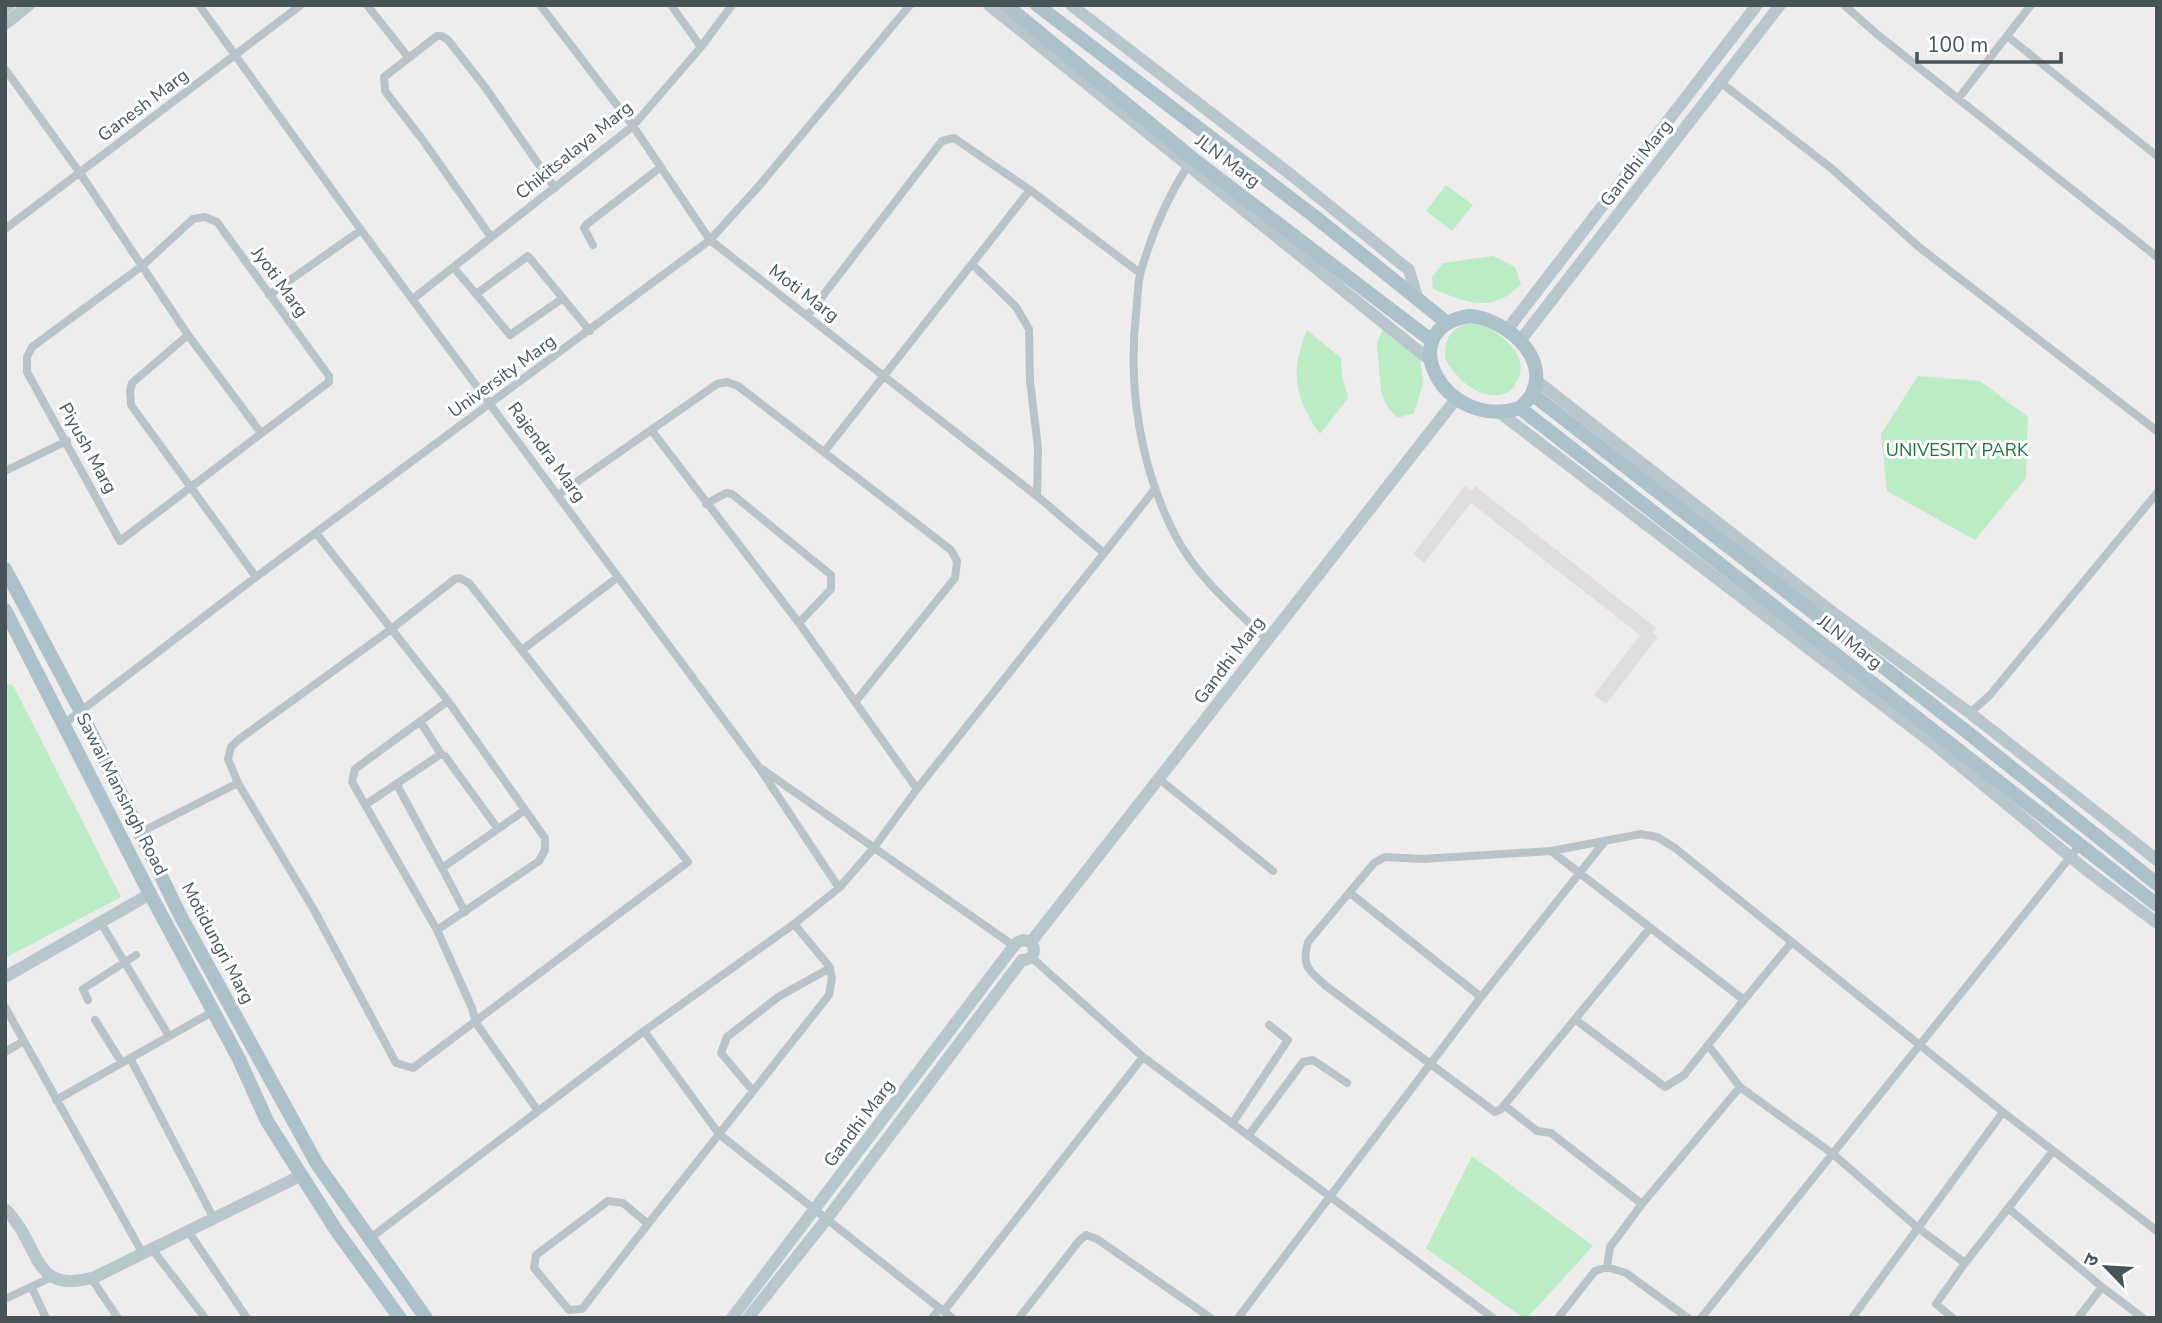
<svg xmlns="http://www.w3.org/2000/svg" width="2162" height="1323" viewBox="0 0 2162 1323" font-family="'Nunito Sans','Noto Sans Devanagari',sans-serif">
<style>
.education{fill:#e0ddde}
.green{fill:#bbecc5}
.lines{fill:none;stroke-linecap:round;stroke-linejoin:round}
.street{stroke:#b8c4c9;stroke-width:8}
.secondary{stroke:#b8c7ce;stroke-width:12}
.primary{stroke:#adc1ca;stroke-width:14}
.labels{text-anchor:middle;dominant-baseline:central;stroke-width:6;stroke-linejoin:round;paint-order:stroke}
.street-label{font-size:18px;fill:#465359;stroke:#fff}
.park-label{font-size:18px;fill:#1a7637;stroke:#fff}
</style>
<rect width="100%" height="100%" fill="#efeced"/>
<path class="education" d="M1465,486L1471,491L1475,486L1656,628L1653,632L1658,637L1606,704L1594,695L1640,635L1471,503L1424,563L1413,554Z"/>
<path class="green" d="M1446,185L1473,205L1452,231L1426,211Z
M1493,256L1515,267L1521,284C1492,314 1468,303 1433,289L1432,277L1443,263Z
M1476,322C1498,331 1532,354 1517,381C1515,386 1511,391 1506,393C1481,403 1454,377 1445,358C1445,334 1453,326 1476,322Z
M1384,327L1420,357L1423,384L1414,413L1397,418L1386,405L1381,392L1377,343Z
M1307,330L1341,358L1342,376L1348,398L1320,434C1294,397 1290,372 1307,330Z
M1918,376L1980,381L2028,417L2026,478L1975,540L1887,491L1881,434Z
M5,684L13,685L121,897L5,958Z
M1472,1156L1593,1246L1527,1318H1523L1426,1248Z"/>
<g class="lines">
<path class="street" d="M199,5L361,230L758,766L839,888
M367,5L408,57
M540,5L633,126L710,240L1037,496L1104,553
M671,5L701,47
M1844,5L1878,35L2157,257
M2007,36L2157,156
M5,69L80,173L188,335L261,433
M1720,82L1831,168L1919,247L2157,431
M1958,99L2031,5
M1189,164C1168,196 1152,233 1141,271C1137,284 1138,299 1136,313C1128,389 1140,467 1175,535C1197,577 1233,607 1266,639
M205,217L217,222L329,376V382L120,541L27,372V357L32,347L142,266L193,219Z
M5,229L301,5
M491,237L422,139L385,91L384,77L437,36H442L448,40L485,87L555,188
M593,245L584,228L587,224L661,167
M972,264L1016,307L1029,329L1030,381L1038,448L1037,496
M454,268L476,294
M269,295L361,230
M414,298L633,126L701,47L732,5
M563,298L510,335L476,294L528,256L590,331
M808,315L942,141L954,138L1030,190L1140,273
M188,335L132,383L130,391L131,405L256,577
M652,431L799,623L917,789
M824,452L1030,190
M5,471L67,441
M558,495L717,384L727,382L738,386L951,550L957,561L955,578L856,701
M706,504L726,493L732,494L831,575V589L799,623
M316,533L448,701L545,838V850L539,861L437,930
M460,578L469,583L688,862L413,1068L396,1063L314,910L238,783L228,759L231,747L238,740L390,630L455,579Z
M522,650L618,577
M448,701L355,769L352,782L437,930L472,1008L476,1023L538,1111
M1970,713L1990,695L2157,493
M420,721L441,754
M65,723L256,577L710,240L758,187L910,5
M762,769L1014,946
M1158,778L1273,871
M397,785L442,868
M365,805L441,754L445,756L498,829L525,810
M141,832L238,783
M1551,851L1744,1000L1684,1075L1665,1087L1576,1020
M1350,893L1481,997
M465,912L442,868L498,829
M101,923L169,1036
M1650,928L1501,1109L1495,1112L1326,986C1309,970 1301,967 1308,942L1374,863L1385,857L1422,859L1551,851L1641,834L1657,837L1675,848L2003,1112L2157,1231
M1031,957L1143,1057L1493,1318
M88,1000L83,989L136,955
M1744,1000L1792,942
M5,1007L143,1254
M95,1020L122,1063
M644,1031L719,1134L952,1318
M1708,1045L1740,1087
M5,1052L24,1041
M130,1058L214,1219
M753,1091L721,1053L727,1037L778,997L830,968
M56,1100L214,1011
M1504,1105L1537,1131L1551,1133L1642,1204
M1232,1124L1288,1040L1269,1025
M1248,1136L1303,1062L1313,1060L1347,1083
M2008,1208L2102,1287L2143,1318
M648,1224L582,1309L569,1310L534,1268L536,1255L608,1201L623,1203L648,1224L829,995L832,978L829,966L794,924
M188,1231L247,1318
M369,1239L644,1031L794,924L839,888L873,849L917,789L1155,489
M152,1249L205,1318
M1607,1267L1610,1247L1642,1204L1740,1087L1833,1154L1918,1228L1965,1263
M91,1278L118,1318
M32,1288L46,1318
M5,1299L52,1277
M944,1311L1143,1057
M932,1318L940,1308
M1019,1318L1079,1241L1086,1235L1097,1239L1211,1318
M1238,1318L1481,997L1605,841
M1558,1318L1595,1271L1607,1267L1626,1273L1688,1318
M1701,1318L2079,846
M1852,1318L2003,1112
M1953,1318L1936,1304L1965,1263L2053,1151
M2078,1318L2102,1287"/>
<path class="secondary" d="M989,5L1431,361
M1071,5L1290,174L1409,270L1418,300
M5,8L9,5
M5,24L29,5
M1507,330L1757,5
M1520,341L1780,5
M1537,381L1831,611L1970,713L2157,860
M1499,412L1935,745L2085,869L2157,923
M1031,942L1456,399
M1022,960C1033,960 1037,951 1031,942
M5,977L150,894
M5,1209C42,1245 30,1296 95,1277L300,1176
M732,1318L1016,943L1023,940L1031,942
M748,1318L826,1220L1022,960"/>
<path class="primary" d="M1006,5L1192,158L1432,341
M1037,5L1314,216L1446,322
M1469,316C1499,317 1544,350 1535,385C1533,395 1527,401 1520,408C1444,432 1390,329 1469,316Z
M1532,394L1967,732L2157,884
M1520,408L2157,905
M5,569L81,712L180,915L317,1164L426,1318
M5,610L150,894L239,1059L267,1121L336,1230L400,1318"/>
</g>
<g class="labels">
<g class="street-label">
<text transform="translate(143 105) rotate(-37)">Ganesh Marg</text>
<text transform="translate(574 150) rotate(-39)">Chikitsalaya Marg</text>
<text transform="translate(1228 161) rotate(37)">JLN Marg</text>
<text transform="translate(1636 163) rotate(-52)">Gandhi Marg</text>
<text transform="translate(280 282) rotate(54)">Jyoti Marg</text>
<text transform="translate(804 293) rotate(37)">Moti Marg</text>
<text transform="translate(502 376) rotate(-36)">University Marg</text>
<text transform="translate(88 448) rotate(61)">Piyush Marg</text>
<text transform="translate(547 452) rotate(54)">Rajendra Marg</text>
<text transform="translate(1850 642) rotate(38)">JLN Marg</text>
<text transform="translate(1229 660) rotate(-53)">Gandhi Marg</text>
<text transform="translate(122 794) rotate(63)">Sawai Mansingh Road</text>
<text transform="translate(218 943) rotate(62)">Motidungri Marg</text>
<text transform="translate(859 1123) rotate(-53)">Gandhi Marg</text>
</g>
<g class="park-label">
<text x="1957" y="450">UNIVESITY PARK</text>
</g>
</g>
<rect width="2162" height="1323" fill="none" stroke="#465359" stroke-width="14"/>
<g transform="translate(2106 1267) rotate(295)" stroke="#ffffff" stroke-width="5" paint-order="stroke">
<path d="M0-5L12 26L0 18L-12 26Z" fill="#465359"/>
<text y="-10" font-size="19" font-weight="bold" text-anchor="middle" fill="#465359">उ</text>
</g>
<path d="M1917 52v10h144v-10" fill="none" stroke="#465359" stroke-width="3.5"/>
<text x="1927" y="52" font-size="21" fill="#465359" stroke="#ffffff" stroke-width="5" paint-order="stroke">100 m</text>
</svg>
